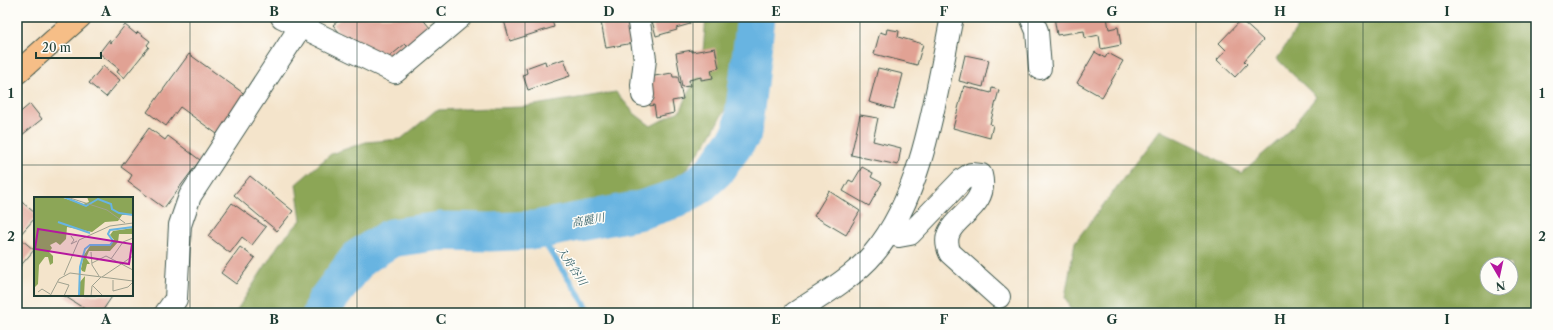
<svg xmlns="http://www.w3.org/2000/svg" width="1553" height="330" viewBox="0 0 1553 330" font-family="'Libre Caslon Text','Noto Serif JP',serif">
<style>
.forest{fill:#8ca657;stroke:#567246;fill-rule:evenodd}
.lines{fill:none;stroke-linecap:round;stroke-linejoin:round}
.stream{stroke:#68b4e1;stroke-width:6}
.river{stroke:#68b4e1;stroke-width:39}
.building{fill:#e1a294}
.minor-casing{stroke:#3f564b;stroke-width:24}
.major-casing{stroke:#3f564b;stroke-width:24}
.minor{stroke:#fff;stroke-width:22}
.major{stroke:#f6be87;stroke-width:22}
.grid{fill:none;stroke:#1f3d34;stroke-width:1;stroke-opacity:0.55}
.labels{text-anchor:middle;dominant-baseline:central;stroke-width:3;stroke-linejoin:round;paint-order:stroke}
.water-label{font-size:11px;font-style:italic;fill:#356168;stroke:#fdfcf7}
.inset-river{fill:none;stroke:#68b4e1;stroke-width:2}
.inset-road{fill:none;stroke:#9fa18f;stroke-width:1}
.view{fill:#b5179e;fill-opacity:0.15;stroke:#b5179e;stroke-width:2}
.inset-edge{fill:none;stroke:#1f3d34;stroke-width:2}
.neatline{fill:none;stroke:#1f3d34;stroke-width:1.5}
.grid-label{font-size:13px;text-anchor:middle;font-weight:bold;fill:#1f3d34}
</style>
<rect width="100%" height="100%" fill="#fdfcf7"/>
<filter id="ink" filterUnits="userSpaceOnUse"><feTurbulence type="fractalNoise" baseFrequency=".025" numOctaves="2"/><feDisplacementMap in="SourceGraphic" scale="8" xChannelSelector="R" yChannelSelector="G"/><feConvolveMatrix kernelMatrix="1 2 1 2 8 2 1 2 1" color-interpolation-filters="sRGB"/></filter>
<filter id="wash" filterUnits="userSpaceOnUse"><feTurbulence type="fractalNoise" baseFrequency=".012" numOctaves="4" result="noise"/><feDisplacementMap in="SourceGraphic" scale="16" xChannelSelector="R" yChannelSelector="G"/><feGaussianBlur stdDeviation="0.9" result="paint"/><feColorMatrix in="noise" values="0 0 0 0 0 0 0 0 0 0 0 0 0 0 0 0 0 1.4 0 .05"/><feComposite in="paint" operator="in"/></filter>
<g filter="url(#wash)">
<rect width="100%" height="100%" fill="#f4e4cb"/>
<path class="forest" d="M706,17H748V31L727,106L706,143L677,181L638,198L488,221L438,219L386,227L356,253L308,305L307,313H235L279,244L301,220L296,184L331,154L366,142L401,139L436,110L522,107L616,92L635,114L651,126L681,110L702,63Z
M1304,17H1536V313H1072L1065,297L1075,242L1160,130L1196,147L1241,173L1287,133L1316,97L1277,59ZM1487,264H1511V288H1487Z"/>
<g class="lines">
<path class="stream" d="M536,230L591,313"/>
<path class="river" d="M322,313L326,302L359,258L391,238L440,231L490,232L536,230L641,210L675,199L698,186L716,169L742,133L756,17"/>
</g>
<g id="blocks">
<path class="building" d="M343,17H421L430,28L408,47L405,44L383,62L359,46L351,36L346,40L333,25Z
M503,17H551L554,27L510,41Z
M600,17H628L633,43L606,48Z
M651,17H699L689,20L690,24L676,28L677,30L656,36Z
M1054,17H1107L1109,29L1118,27L1121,45L1101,49L1099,35L1085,38L1084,31L1057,35Z
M1241,20L1263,40L1244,61L1247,64L1235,77L1217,60L1226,50L1219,43Z
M125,25L136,34L138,32L150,41L147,45L149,47L124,78L117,72L119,69L99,53L109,40L111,43Z
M887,29L899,31L898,37L923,44L917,65L874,54L880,32L886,34Z
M715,48L719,68L711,70L713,78L701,80V77L689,80L690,86L682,87L676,53L692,50V52Z
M1095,52L1105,58L1108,53L1123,61L1102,97L1077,83Z
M189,54L246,95L217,134L180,107L166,126L147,112Z
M965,55L989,60L983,87L959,81Z
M564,59L570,76L528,90L523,75L527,73L526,68L545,61L546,65Z
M103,66L120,80L106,97L89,83Z
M878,68L903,74L894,109L869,102Z
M672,73L673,77H678L683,99L672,101L674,113L656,117L654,105L650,106L645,83L649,77Z
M964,86L991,93L992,88L999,90L990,124L993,125L990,138L953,128Z
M30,104L42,119L17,139V115Z
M860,115L878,118L873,141L901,148L898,165L851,155Z
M149,128L165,140L168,136L200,160L164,208L128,182L132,175L121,167Z
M862,167L873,173L871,177L882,183L869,206L843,191L849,180L853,182Z
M250,176L293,211L277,231L234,195Z
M829,191L860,211L846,235L814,216Z
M17,198L35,213V218L19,236L17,234Z
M232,203L266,227L252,245L242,237L230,253L208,236Z
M21,239L34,250L17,270V244Z
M240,247L255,258L236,284L221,273Z
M63,295H113L101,313H91Z"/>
</g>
</g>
<g filter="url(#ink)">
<use href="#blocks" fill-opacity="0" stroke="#3f564b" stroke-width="1"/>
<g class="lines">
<defs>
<path id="minor" d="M282,17L395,72L460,17
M638,17L645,59L642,85L643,95
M1031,17L1037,31L1040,68
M889,234L899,236L910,234L962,180L971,174L981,175C991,214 934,218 950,253L999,297
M166,313L176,299L180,225L190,196L301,26
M795,313C821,296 854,277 874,253C924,194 936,92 952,17"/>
<path id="major" d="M17,73L80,17"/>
</defs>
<use href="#minor" class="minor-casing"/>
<use href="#major" class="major-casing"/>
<use href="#minor" class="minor"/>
<use href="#major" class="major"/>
</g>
</g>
<path class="grid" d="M190,17V313M357,17V313M525,17V313M693,17V313M860,17V313M1028,17V313M1196,17V313M1363,17V313M17,165H1536"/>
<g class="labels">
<g class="water-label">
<text transform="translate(588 220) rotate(-11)">高麗川</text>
<text transform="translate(572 266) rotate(56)">入舟谷川</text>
</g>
</g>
<g transform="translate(34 197)">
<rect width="99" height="99" fill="#f4e4cb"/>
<path d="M0,0H26L49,7L55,5L53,0H99V18H88L84,24L71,25L58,35L33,30L32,42L26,48L22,45L16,48L18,51L15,55L19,59V66L16,68L14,60H11L5,68L4,87L0,91ZM99,31V37H85L84,45L76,54H55L52,61L56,67H53L51,75L48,74L47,72L50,58L56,49H74L80,43L76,38L79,34ZM51,79L50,99H46V85Z" fill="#8ca657"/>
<path class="inset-river" d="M30,0L52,9L64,2L77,7L78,12L85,16L99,18M24,25L56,36M45,99L46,70L51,52L56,48H76L79,44L74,37L76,33L99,30"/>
<path class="inset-road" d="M33,0L73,13L91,26M37,39L40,43L37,47L43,44M57,55L58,68L65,79M77,62L89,45L99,41M58,66L72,59L99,73M30,78L45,43L76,29L99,26M68,80L99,59M79,83V94L94,90L99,85M24,85L35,88L30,99M59,89L69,99M4,95L8,92L16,97M16,99L25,82L36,76L99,84M57,99L58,89L67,80"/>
<path class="view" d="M4,32L98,47L95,67L1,52Z"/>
<rect width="99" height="99" class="inset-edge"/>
</g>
<rect width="1553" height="330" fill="none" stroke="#fdfcf7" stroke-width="44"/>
<g transform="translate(1499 276) rotate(171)"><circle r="19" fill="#fdfcf7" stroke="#a4b0a9"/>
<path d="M0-3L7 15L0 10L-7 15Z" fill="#b5179e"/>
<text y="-6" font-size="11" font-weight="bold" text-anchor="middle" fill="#1f3d34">N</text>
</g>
<path d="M36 52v6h65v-6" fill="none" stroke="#1f3d34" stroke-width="2"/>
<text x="42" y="52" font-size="12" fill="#1f3d34" stroke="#fdfcf7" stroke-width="3" paint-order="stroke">20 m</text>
<rect x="22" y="22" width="1509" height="286" class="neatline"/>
<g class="grid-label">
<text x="106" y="16">A</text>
<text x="274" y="16">B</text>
<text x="441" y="16">C</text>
<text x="609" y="16">D</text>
<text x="776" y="16">E</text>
<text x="944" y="16">F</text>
<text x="1112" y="16">G</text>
<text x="1280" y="16">H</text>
<text x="1447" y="16">I</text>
<text x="11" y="98">1</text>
<text x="1542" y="98">1</text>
<text x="11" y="241">2</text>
<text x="1542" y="241">2</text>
<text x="106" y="324">A</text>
<text x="274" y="324">B</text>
<text x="441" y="324">C</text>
<text x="609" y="324">D</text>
<text x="776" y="324">E</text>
<text x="944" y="324">F</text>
<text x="1112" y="324">G</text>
<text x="1280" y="324">H</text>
<text x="1447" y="324">I</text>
</g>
</svg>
